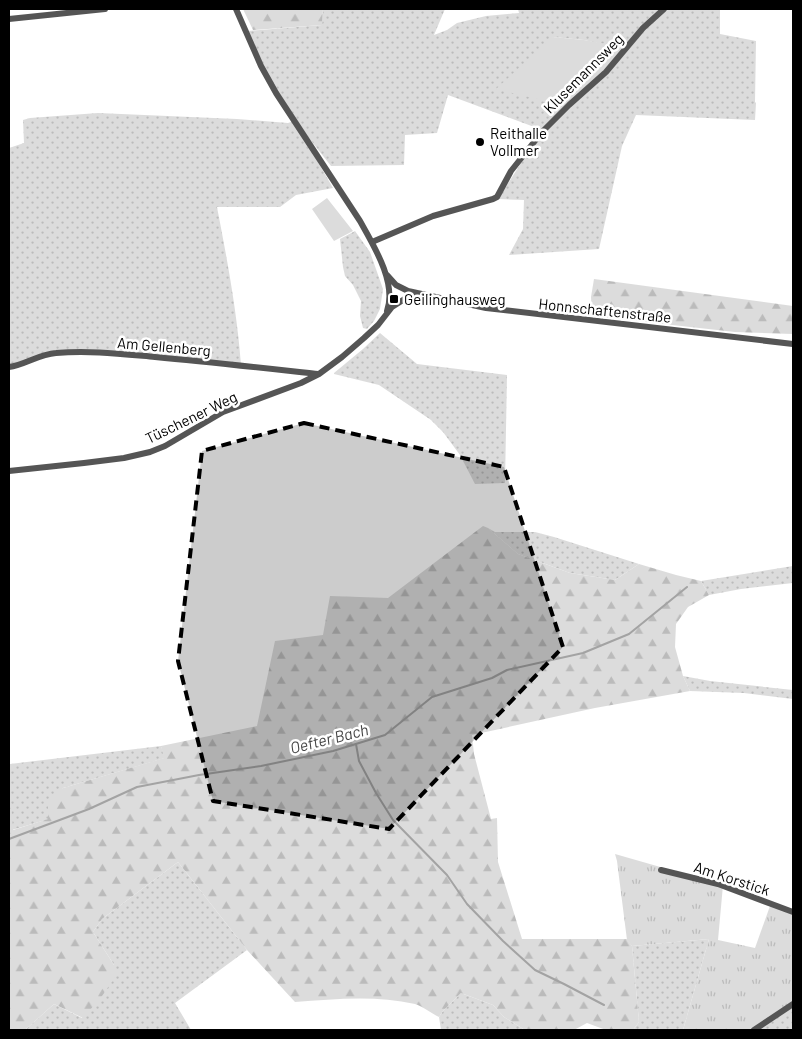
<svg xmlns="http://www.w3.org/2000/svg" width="802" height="1039" viewBox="0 0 802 1039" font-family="Barlow,sans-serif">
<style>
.grass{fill:url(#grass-dots);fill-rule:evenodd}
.forest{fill:url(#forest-firs)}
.park{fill:url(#park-tufts)}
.pitch{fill:#dcdcdc}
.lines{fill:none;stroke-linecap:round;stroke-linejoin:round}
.stream{stroke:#a3a3a3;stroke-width:2}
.minor{stroke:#555;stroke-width:6}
.marked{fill:#000;fill-opacity:0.2;stroke:#000;stroke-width:4;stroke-dasharray:10 6;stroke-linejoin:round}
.poi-dot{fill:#000;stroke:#fff;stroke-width:2}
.labels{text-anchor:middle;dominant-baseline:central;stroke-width:5;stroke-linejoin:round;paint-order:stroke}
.street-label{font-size:15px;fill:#000;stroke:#fff}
.poi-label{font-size:15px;fill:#000;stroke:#fff;text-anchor:start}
.water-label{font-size:16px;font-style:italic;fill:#444;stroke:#fff}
</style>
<defs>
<pattern id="grass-dots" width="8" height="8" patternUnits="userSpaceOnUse" patternTransform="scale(1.25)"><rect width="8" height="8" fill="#dcdcdc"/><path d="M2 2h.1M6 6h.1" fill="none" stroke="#bbb" stroke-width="1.8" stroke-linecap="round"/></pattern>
<pattern id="forest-firs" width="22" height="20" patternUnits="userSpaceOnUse" patternTransform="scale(1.25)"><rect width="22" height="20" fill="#dcdcdc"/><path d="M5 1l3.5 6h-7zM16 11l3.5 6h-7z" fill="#bbb"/></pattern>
<pattern id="park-tufts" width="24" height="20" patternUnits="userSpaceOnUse" patternTransform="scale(1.25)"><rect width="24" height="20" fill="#dcdcdc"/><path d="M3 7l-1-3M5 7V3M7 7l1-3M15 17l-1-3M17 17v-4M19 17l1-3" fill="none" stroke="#bbb"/></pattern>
</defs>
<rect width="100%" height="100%" fill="#fff"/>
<path class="grass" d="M323,9H445L434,35L447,30L457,23L486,16L519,13L518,9H549L551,10L555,9H720V34L756,41L755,102L756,103L755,120L636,115L622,146L599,249L509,255L523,229L524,200L498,199L523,160L545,131L448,95L437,133L405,135L404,165L331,166L294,119L276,93L247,31L322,25ZM553,37L584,40L611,46L552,98L547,101Z
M98,113L237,119L288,123L294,121L333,188L296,195L280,207H217C227,259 237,311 241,365L71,351L17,365L9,364V148L24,143L23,120L30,118Z
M355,231L370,252L383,289L380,309L374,321L367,329L363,328L360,316L361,301L353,285L345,276L343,267L340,239Z
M380,333L417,364L507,375L505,483L475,484L460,455L443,432L431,420L379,385L334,374V373L363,349Z
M488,528L495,532H535L554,537L639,564L615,580L570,573L518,554Z
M793,566V583L741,589L709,595L701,581Z
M683,676L710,681L793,690V699L744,693L690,691Z
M161,746L165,758L63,788L49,819L12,830L9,804V765L10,764Z
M178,862L247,950L175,1003L191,1030H25L54,1004L82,1018L114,965L93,932L102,919Z
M709,939L683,1030H633L639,1022L632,946Z
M461,993L493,1005L504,1017L525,1030H441L439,1017L443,1011Z
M793,1005V1030H755Z"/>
<path class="forest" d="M243,9H323L322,25L253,30Z
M594,279L793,306V334L735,332L592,316L591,297Z
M483,526L488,528L518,554L570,573L615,580L639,564L676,575L701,581L709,595L688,607L676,624L675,647L683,676L690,691L595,708L472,735L474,754L491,819L497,818L498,862L522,939H627L632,946L639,1022L633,1030H606L587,1023L574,1030H525L504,1017L493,1005L461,993L443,1011L439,1017C431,1013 424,1007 415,1004C376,995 335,999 295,1002L247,950L178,862L102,919L93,932L114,965L115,977L102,996L83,1018L54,1004L25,1030H9V804L11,802L13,830L48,819V803L63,788L164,758L161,746L257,726L275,641L323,635L330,596L388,598Z"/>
<path class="park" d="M615,854L723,885L718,940L755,948L770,906L793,913V1003L754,1030H683L709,939L632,946L627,940L619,877L617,861Z"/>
<path class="pitch" d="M553,37L584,40L612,45L552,98L546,101L496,89Z
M327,198L353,231L334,241L312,209Z"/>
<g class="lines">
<path class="stream" d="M356,744L359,761L376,793L393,820L447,875L467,904L503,941L535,970L564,984L604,1005
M9,839L89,809L137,787L199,775L261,766L333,751L385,735L432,697L492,678L507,670L583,653L629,634L687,587"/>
<path class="minor" d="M236,9L261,66L276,93L360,221C374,246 397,283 387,311
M9,19L105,9
M372,242L433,216L493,199L497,197L511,171L542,132L569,105L606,72L643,28L664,9
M387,275L396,285L408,291L486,308L793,344
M9,367C25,365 39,354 56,353C89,350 122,354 155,357C209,362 263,368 318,374
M9,471L84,463L124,458L150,452L165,446L223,412L301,383L319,374L342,357L364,338L378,325L392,307L414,293
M661,870L718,884L793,912
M754,1030L793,1004"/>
</g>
<path class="marked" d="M304,423L504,467L563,647L389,829L213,801L178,661L202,451Z"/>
<g class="poi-dot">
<circle cx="480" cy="142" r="5"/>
<rect x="389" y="294" width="10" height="10" rx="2.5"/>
</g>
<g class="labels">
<g class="street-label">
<text transform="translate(583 73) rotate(-45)">Klusemannsweg</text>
<text transform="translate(605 310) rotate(6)">Honnschaftenstraße</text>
<text transform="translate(164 346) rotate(5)">Am Gellenberg</text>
<text transform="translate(191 417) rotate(-26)">Tüschener Weg</text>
<text transform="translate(732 878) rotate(18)">Am Korstick</text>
</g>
<g class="poi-label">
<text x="490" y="133">Reithalle<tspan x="490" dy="17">Vollmer</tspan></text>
<text x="404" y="299">Geilinghausweg</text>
</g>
<g class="water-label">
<text transform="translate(329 738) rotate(-14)">Oefter Bach</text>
</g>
</g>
<rect width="802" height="1039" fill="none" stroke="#000000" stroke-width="20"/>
</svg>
